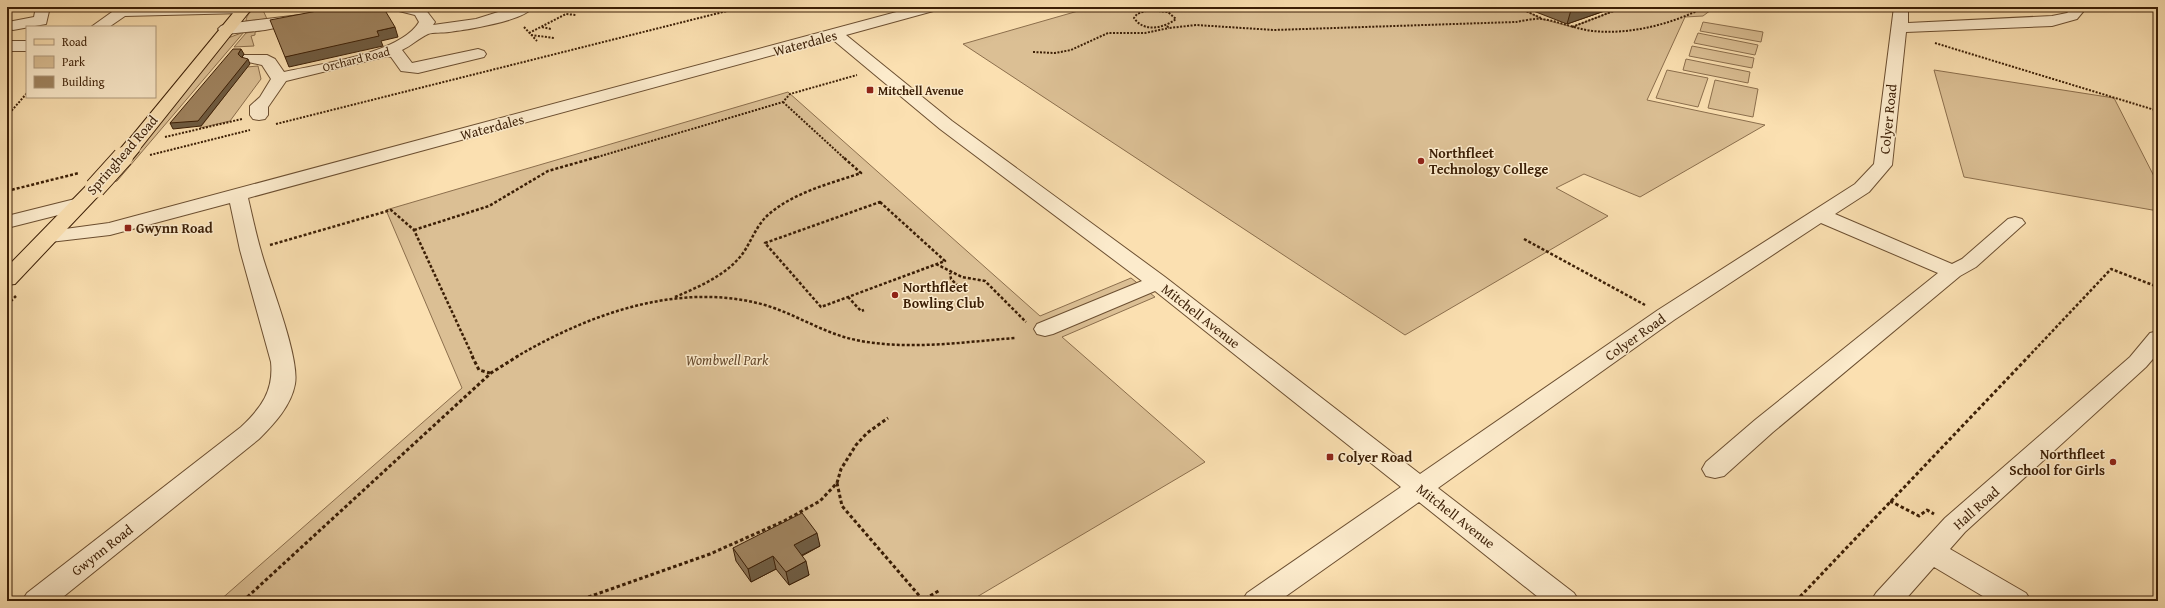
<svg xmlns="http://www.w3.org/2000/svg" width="2165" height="608" viewBox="0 0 2165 608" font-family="'Gentium Book Plus',serif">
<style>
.green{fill:#dbbf94;stroke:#8c6f4d}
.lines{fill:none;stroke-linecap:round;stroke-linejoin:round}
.minor-casing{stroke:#6c4f31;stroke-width:2}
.major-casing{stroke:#3c1f06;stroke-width:2}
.path-far2{stroke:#3c1f06;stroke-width:2;stroke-dasharray:2 1.5;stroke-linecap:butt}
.path-far1{stroke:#3c1f06;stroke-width:2.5;stroke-dasharray:3 2;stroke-linecap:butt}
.path{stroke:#3c1f06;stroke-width:3;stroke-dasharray:3.5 2.5;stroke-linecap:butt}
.minor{fill:#fcebcc;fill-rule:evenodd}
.major{fill:#fbe0b1;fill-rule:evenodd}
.major-bridge-far1-casing{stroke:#3c1f06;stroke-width:18;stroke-linecap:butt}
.major-bridge-casing{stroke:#3c1f06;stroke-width:22;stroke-linecap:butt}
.major-bridge-far1{stroke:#fbe0b1;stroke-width:16}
.major-bridge{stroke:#fbe0b1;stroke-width:20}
.wall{fill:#897152;stroke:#3c1f06}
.shaded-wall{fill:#6f5c42;stroke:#3c1f06}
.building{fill:#9f835f;stroke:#3c1f06}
.poi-dot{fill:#8f2418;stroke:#fcebcc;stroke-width:1.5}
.labels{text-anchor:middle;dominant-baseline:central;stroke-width:3;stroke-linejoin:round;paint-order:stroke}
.far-street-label{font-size:12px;fill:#3c1f06;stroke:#fcebcc}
.far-poi-label{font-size:12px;font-weight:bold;fill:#3c1f06;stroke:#fcebcc;text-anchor:start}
.street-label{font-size:14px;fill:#3c1f06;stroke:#fcebcc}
.poi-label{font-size:14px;font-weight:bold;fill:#3c1f06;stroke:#fcebcc;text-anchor:start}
.park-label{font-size:14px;font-style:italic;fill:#64472a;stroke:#fcebcc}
</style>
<rect width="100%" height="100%" fill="#fbe0b1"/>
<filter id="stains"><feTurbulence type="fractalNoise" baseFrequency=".005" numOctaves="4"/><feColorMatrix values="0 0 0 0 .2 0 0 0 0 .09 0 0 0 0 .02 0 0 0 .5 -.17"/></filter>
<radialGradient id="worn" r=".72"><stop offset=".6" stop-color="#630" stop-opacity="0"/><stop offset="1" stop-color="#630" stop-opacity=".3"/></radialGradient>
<path class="green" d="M259,7L262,8L267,19L246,21C246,15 253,8 259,7Z
M1092,7H1518L1542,19L1572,27L1624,7H1715L1703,16L1685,17L1647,100L1765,125L1640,197L1584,174L1556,188L1608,216L1405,335L963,44Z
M1703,22L1763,32L1761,42L1700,31Z
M269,29L255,32V35L251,36L254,46L234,47L246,33Z
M244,32L117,181L112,182L228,38Z
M1698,33L1758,45L1755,55L1694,43Z
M1692,46L1754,58L1752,68L1689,56Z
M1686,59L1750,72L1748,83L1683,70Z
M258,66L261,79L230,121L200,128L247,67Z
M1667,70L1708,78L1698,107L1656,98Z
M1934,70L2114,98L2158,184V211L1964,177Z
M1715,80L1758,89L1753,117L1708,108Z
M788,92L1040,316L1131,278L1155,297L1062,337L1205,462L970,601H219L462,388L386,210Z"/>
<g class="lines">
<defs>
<path id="minor" d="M36,7H50L46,24L13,30L8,28V22L34,17Z
M119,7H250L251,9L249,12L244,13L125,16L109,27H91Z
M314,7H328L331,14L329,17H319Z
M393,7L425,9L435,22L433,25L476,19L514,7H533C524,21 466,30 449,32C443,33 433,32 428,34C419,38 411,46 402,50L412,63L478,49L484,51L486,54L484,57L418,73L401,71L391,57L388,56L286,81L268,107V115L265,119L259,120L253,119L250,115V106L260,97L271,79L262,65L244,61L242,58L244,55H267L275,59L284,72C319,64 400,54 419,22L415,15L395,10Z
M915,7H939L937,10L846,35L952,121L1165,277L1420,474L1658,310L1855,184L1874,164L1894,7H1908V23L2052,16L2067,13L2073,7H2087L2077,19L2052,26L1906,32L1892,165L1869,192L1835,214L1952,264L1962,259L2008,219L2015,217L2022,219L2025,223L1976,267L1960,276L1773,432L1724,476L1715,478L1706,476L1702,469L1706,462L1755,420L1938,273L1821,223L1674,320L1438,488L1574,593L1579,601H1543L1419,502L1279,601H1242L1247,593L1401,487L1155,291L1053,334L1045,336L1037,334L1034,329L1037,324L1142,281L940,129L832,39L248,198C252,215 256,234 261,251C269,281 300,357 295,384C291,406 274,424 259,439L58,601H22L27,593L241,427C261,408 274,391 271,362L240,250L230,203L110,235L50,242L43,240L40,236L43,232L109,223Z
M300,15L305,16L307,19L305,22L265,30L226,34L221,32L218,29L221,26L226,24Z
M7,41H27V51H7Z
M79,198L86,200L89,204L86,208L7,228V216Z
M2158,331V353L2146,367L1965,532L1950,549L2026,593L2031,601H1991L1934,567L1904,601H1871L1876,593L1945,518L2130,357L2150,333Z"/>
<path id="major" d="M238,7H253L139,150L133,151L127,150L124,146L127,142Z
M95,182L102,184L105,188L102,192L15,284L7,285V267L88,184Z"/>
</defs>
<use href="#minor" class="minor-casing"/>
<use href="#major" class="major-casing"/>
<path class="path-far2" d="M1517,7L1541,18
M1148,10L1168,12L1176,19C1164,28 1144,33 1134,18L1137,14Z
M1167,26L1169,28L1196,25L1274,30L1515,22C1523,21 1534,18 1542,19C1559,21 1575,29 1593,31C1630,35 1672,24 1705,7
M524,27L537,41
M542,27L551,29
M1572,27L1624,7
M529,33L566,14L576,15
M531,35L554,38
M1935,43L2158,111
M1033,52L1055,53L1071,50L1108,33H1145L1169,28
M783,102L844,158
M7,116L27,93
M276,124L743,7
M165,137L242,119
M150,155L250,130
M594,158L783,102L790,94L857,75"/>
<path class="path-far1" d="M7,191L79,173
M880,202L945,261L821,307L765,243Z
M414,230L489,206L548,171L597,157
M1524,239L1645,305
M270,245L391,210L414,230L473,357
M936,264L962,277L985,281L1026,322
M936,291L957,285L951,279L950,273
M675,297C698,287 723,277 740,257C751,244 755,226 769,214C795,192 829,184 861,173L843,157
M848,297L861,311L864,310
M7,305L16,296
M516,357C589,314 679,281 765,305C798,315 826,335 861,341C913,350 963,342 1015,338
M2028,357L2111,269L2158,287"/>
<path class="path" d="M472,356L479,370L490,373
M837,483L842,506L923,600L940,590
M1890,501L1919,516L1927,510L1934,514
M243,601L491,373L518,356
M577,601L710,554L784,521L820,501L837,483L841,469L856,445L867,433L888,418
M1796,601L2029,356"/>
<use href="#minor" class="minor"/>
<use href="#major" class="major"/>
<defs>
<path id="major-bridge-far1" d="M123,158L133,146"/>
<path id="major-bridge" d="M95,188L123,157"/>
</defs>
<use href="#major-bridge-far1" class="major-bridge-far1-casing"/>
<use href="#major-bridge" class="major-bridge-casing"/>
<use href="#major-bridge-far1" class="major-bridge-far1"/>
<use href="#major-bridge" class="major-bridge"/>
</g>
<path class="wall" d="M1523,7H1616L1567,24Z
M820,546L802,556L809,575L789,585L776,569L751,582L736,561L733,548Z"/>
<path class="shaded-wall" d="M1580,7H1616L1567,24L1571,10Z
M395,27L398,37L381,41L383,46L289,67L285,57L377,31Z
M241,49L244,54L241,59L238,54Z
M248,59L250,64L201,126L173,129L170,123Z
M817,533L820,546L796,558L794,545Z
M773,556L776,569L751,582L748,569Z
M806,561L809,575L789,585L786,572Z"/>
<path class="building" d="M338,7H383L395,27L377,31L379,36L285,57L270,20Z
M1563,7H1580L1571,10Z
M233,49H241L238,54L241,57L248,59L198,121L170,123Z
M802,513L817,533L794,545L806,561L786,572L773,556L748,569L733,548Z"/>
<g class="poi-dot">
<rect x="866" y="86" width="8" height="8" rx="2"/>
<circle cx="1421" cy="161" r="4"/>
<rect x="124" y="224" width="8" height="8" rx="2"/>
<circle cx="895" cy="295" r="4"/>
<rect x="1326" y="453" width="8" height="8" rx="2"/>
<circle cx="2113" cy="462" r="4"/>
</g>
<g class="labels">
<g class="far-street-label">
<text transform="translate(356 59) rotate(-14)">Orchard Road</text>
</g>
<g class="far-poi-label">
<text x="878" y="90">Mitchell Avenue</text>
</g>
<g class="street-label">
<text transform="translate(805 43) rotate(-15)">Waterdales</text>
<text transform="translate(1888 119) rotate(-84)">Colyer Road</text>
<text transform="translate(492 127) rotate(-15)">Waterdales</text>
<text transform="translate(122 155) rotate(-49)">Springhead Road</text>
<text transform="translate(1201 316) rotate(38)">Mitchell Avenue</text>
<text transform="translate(1635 337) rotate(-35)">Colyer Road</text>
<text transform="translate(1976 508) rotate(-42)">Hall Road</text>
<text transform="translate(1456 516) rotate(38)">Mitchell Avenue</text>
<text transform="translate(102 550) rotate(-38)">Gwynn Road</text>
</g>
<g class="poi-label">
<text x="1429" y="153">Northfleet<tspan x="1429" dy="16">Technology College</tspan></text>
<text x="136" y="228">Gwynn Road</text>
<text x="903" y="287">Northfleet<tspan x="903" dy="16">Bowling Club</tspan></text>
<text x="2105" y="454" text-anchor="end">Northfleet<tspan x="2105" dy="16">School for Girls</tspan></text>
<text x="1338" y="457">Colyer Road</text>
</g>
<g class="park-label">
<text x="727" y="360">Wombwell Park</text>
</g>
</g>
<rect width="2165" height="608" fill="none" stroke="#fbe0b1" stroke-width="24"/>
<rect x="8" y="8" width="2149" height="592" fill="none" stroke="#3c1f06" stroke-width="2"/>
<rect x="12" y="12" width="2141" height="584" fill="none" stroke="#3c1f06"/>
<rect x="26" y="26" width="130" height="72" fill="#fcebcc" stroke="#af997d"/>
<rect x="34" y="39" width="20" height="6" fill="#fbe0b1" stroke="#af997d"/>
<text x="62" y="46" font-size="12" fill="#3c1f06">Road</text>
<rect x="34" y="56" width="20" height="12" fill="#dbbf94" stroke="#af997d"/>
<text x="62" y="66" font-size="12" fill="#3c1f06">Park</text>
<rect x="34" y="76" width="20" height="12" fill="#9f835f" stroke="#af997d"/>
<text x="62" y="86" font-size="12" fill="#3c1f06">Building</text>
<rect width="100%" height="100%" filter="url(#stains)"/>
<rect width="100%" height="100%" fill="url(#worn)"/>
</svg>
